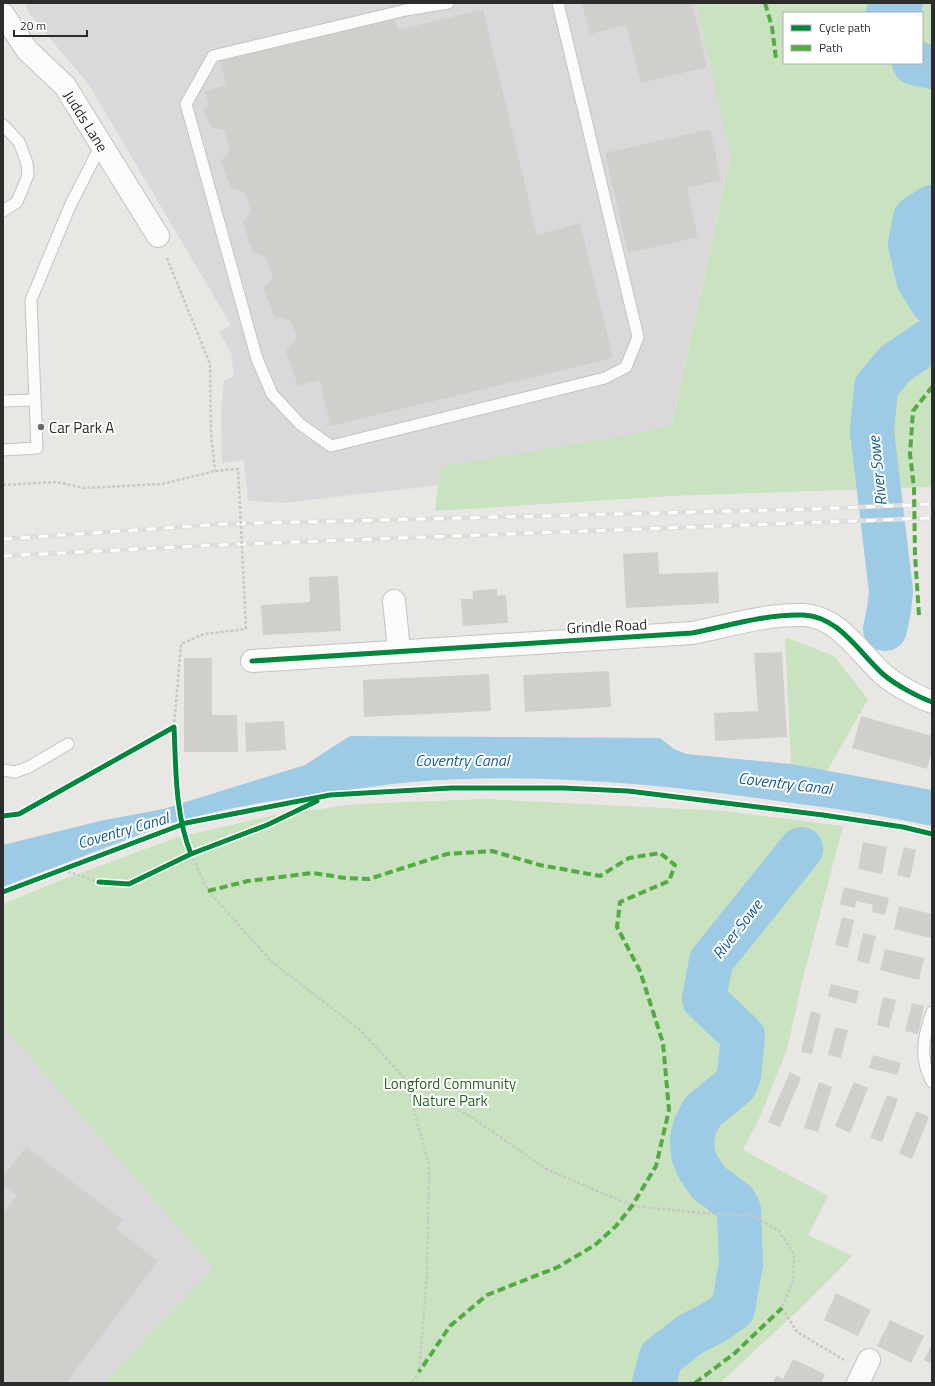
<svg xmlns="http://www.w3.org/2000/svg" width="935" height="1386" viewBox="0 0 935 1386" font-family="'Titillium Web',sans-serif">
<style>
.industrial{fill:#dad8da}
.green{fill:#c9e2bf;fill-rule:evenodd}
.water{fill:#9dcae4}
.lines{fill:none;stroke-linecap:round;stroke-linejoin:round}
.river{stroke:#9dcae4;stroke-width:44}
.building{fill:#d1cfcc}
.service-casing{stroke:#c4c3c2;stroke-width:13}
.minor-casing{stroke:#c4c3c2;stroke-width:24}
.path{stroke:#c8c8c7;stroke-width:2.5;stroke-dasharray:3 2;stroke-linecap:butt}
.service{stroke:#fcfbfb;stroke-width:11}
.minor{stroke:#fcfbfb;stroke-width:22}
.rail-casing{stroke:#dedee0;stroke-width:4.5}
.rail{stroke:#fff;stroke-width:3;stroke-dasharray:9;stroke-linecap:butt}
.path-bridge{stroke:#c8c8c7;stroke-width:2.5;stroke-dasharray:3 2;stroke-linecap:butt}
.quiet{stroke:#54ab44;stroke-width:4;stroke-dasharray:8 4;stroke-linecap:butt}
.cycleway-casing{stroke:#fff;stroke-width:8}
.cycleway{stroke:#00873e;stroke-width:5}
.poi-dot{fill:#6e6d6c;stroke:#fff;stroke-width:1.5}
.labels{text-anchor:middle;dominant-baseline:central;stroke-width:4;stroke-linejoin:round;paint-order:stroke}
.street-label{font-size:15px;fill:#2c2c2c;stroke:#fff}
.poi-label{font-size:15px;fill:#2c2c2c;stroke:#fff;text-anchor:start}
.park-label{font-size:15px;fill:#286421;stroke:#fff}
.water-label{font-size:16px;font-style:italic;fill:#195c93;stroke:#fff}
</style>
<rect width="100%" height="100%" fill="#e9e7e3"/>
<path class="industrial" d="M25,3H696L731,156L664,460L282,503L248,501L244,460L222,463L221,409L224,381L234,376L231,352L219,332L231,325L89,85L29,13Z
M4,1027L214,1268L158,1325L104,1383H3Z"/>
<path class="green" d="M696,3H932V487L671,496L435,511L440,467L629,435L672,425L731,157ZM784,13H922V63H784Z
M785,637L834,656L868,699L827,771L791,764Z
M485,799L725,811L843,826L802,982L787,1049L759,1119L743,1150L828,1196L808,1235L852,1256L807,1302L720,1383H104L158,1325L214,1268L4,1027L3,1028V904L59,881L175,838L275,815L358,804Z"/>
<path class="water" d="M350,736L660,738L674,749L686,754L791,764L932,790V826C881,815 830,808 778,801C658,784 533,772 412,782C385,784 358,789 331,792C274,800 217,809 162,826L3,887V845L100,821L163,809L305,765Z"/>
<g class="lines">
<path class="river" d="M888,13L901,3
M914,63L932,67
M932,207L915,218L910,244L918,279L932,302
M885,629L889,610L891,591L872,432L876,387L895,364L932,339
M654,1383L661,1357L691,1334L716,1321L733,1309L741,1264L739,1210L735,1202L709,1183L698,1167L693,1154L692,1139L695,1126L703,1111L735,1085L739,1075L743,1036L704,999L711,961L801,849"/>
</g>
<path class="building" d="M582,3H692L707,67L641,83L626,25L590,34Z
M483,9L537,235L580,223L613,358L330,426L320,380L298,386L286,351L297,338L291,321L274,316L263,288L273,278L266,257L253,253L243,222L251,212L245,192L231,188L221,161L230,151L224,130L211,127L203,109L209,107L205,91L226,85L220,61L394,18L398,30Z
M710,129L721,180L687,188L698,237L628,253L605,153Z
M658,552L659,574L718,572L719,603L626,608L623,554Z
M338,576L341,631L263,635L261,605L310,602L309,577Z
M497,589V596L506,595L508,623L463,626L461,599H473V591Z
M782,652L787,737L715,741L714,713L758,711L754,653Z
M184,658H212V715H237L238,752H184Z
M609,671L611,707L525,712L523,675Z
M489,674L491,711L364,717L363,680Z
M861,716L932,736V751L927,769L852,748Z
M284,721L286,750L246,752L245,723Z
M863,842L887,847L882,874L858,869Z
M904,847L916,850L910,878L897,875Z
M844,887L889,898L885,915L872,912L873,905L856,901L855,908L840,904Z
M899,906L932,914L931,938L894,929Z
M842,917L854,920L848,948L835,945Z
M863,933L876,936L869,964L857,961Z
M885,949L924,958L919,980L880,970Z
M831,984L859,991L856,1004L828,996Z
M883,997L896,1000L889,1028L877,1025Z
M912,1003L924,1006L918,1034L905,1031Z
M811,1011L821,1014L812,1054L801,1052Z
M835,1027L848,1030L841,1058L828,1055Z
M873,1055L901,1063L897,1075L869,1068Z
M790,1072L801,1078L780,1127L768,1122Z
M819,1082L832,1087L818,1132L804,1128Z
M854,1082L868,1088L850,1133L835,1126Z
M887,1095L898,1099L882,1142L870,1138Z
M916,1111L929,1117L912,1159L899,1154Z
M26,1147L123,1220L116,1229L158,1261L66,1383H3V1214L17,1196L3,1185V1177Z
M836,1293L871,1310L858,1336L824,1320Z
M890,1320L924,1336L911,1363L877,1346Z
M932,1344V1364L924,1360Z
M793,1359L825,1374L821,1383H773L776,1375L783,1379Z"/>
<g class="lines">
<defs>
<path id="service" d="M448,3L406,10L213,56L186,104L257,359L272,394L300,424L331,446L605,378L626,367L638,337L558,3
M3,125L19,142L27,163L28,175L17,202L3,211
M3,401L35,400
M3,450L37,448L31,300L70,206L101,145
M3,770L15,772L29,767L68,744
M932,1012C923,1037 919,1058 932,1082"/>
<path id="minor" d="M3,14L27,50L65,86L158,236
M394,601L399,650
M252,661L692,633C728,626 765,614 803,615C839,616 860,654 884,675C896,685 918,697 932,702
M858,1383L869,1360"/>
</defs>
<use href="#service" class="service-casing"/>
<use href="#minor" class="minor-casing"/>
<path class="path" d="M167,258L210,364L211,433L215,471
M3,485L56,482L84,488L162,484L215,471L238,469L239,486
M174,727L181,644L204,634L246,629
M191,854L208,891L272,962L359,1029L406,1080L429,1165L427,1275L419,1372L412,1383
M63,870L99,882
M406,1080L473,1118L546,1169L632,1206L701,1213L743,1215L755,1217L779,1231L794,1254L793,1281L782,1308L797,1332L844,1360"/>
<use href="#service" class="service"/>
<use href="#minor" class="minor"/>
<defs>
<path id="rail" d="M3,539L224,524L815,509L932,504
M3,556L216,545L932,518"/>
</defs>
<use href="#rail" class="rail-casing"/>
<use href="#rail" class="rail"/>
<path class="path-bridge" d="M239,486L246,629"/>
<path class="quiet" d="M765,3L772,27L776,59
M919,615L915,555L914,488L910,454L913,411L932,387
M208,891L248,881L313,873L345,878L369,879L447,854L492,851L540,865L600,876L629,858L660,853L675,865L669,881L620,902L617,927L640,971L663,1043L669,1110L656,1166L632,1206L616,1226L595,1245L558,1267L487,1295L450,1326L419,1372
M695,1383L735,1353L782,1308"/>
<defs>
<path id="cycleway" d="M252,661L692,633C728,626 765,614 803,615C839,616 860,654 884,675C896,685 918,697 932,702
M3,816L19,814L174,727C176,770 175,814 191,854
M99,882L129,884L191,854L267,825L317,801
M3,892L186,823L330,795L451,788H563L628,791L823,815L903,827L932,834"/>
</defs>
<use href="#cycleway" class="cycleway-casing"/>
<use href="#cycleway" class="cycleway"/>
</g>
<circle class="poi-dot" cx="41" cy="427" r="4"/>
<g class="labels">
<g class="street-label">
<text transform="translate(86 121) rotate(58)">Judds Lane</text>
<text transform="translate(607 626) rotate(-3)">Grindle Road</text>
</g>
<g class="poi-label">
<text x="49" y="427">Car Park A</text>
</g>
<g class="park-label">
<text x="450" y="1083">Longford Community<tspan x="450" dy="17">Nature Park</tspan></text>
</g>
<g class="water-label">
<text transform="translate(877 471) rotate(-96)">River Sowe</text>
<text x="462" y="760">Coventry Canal</text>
<text transform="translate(785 783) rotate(7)">Coventry Canal</text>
<text transform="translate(123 830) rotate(-16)">Coventry Canal</text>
<text transform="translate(737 929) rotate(-52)">River Sowe</text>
</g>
</g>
<rect width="935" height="1386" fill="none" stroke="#2c2c2c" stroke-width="8"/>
<rect x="783" y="12" width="140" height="52" fill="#ffffff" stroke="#ababab"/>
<rect x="791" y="25" width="20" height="6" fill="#00873e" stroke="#ababab"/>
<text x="819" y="32" font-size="12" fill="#2c2c2c">Cycle path</text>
<rect x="791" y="45" width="20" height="6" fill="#54ab44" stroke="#ababab"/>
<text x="819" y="52" font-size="12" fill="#2c2c2c">Path</text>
<path d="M14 30v6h73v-6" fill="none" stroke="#2c2c2c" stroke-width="2"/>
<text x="20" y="30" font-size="12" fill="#2c2c2c" stroke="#ffffff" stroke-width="3" paint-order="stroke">20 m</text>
</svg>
